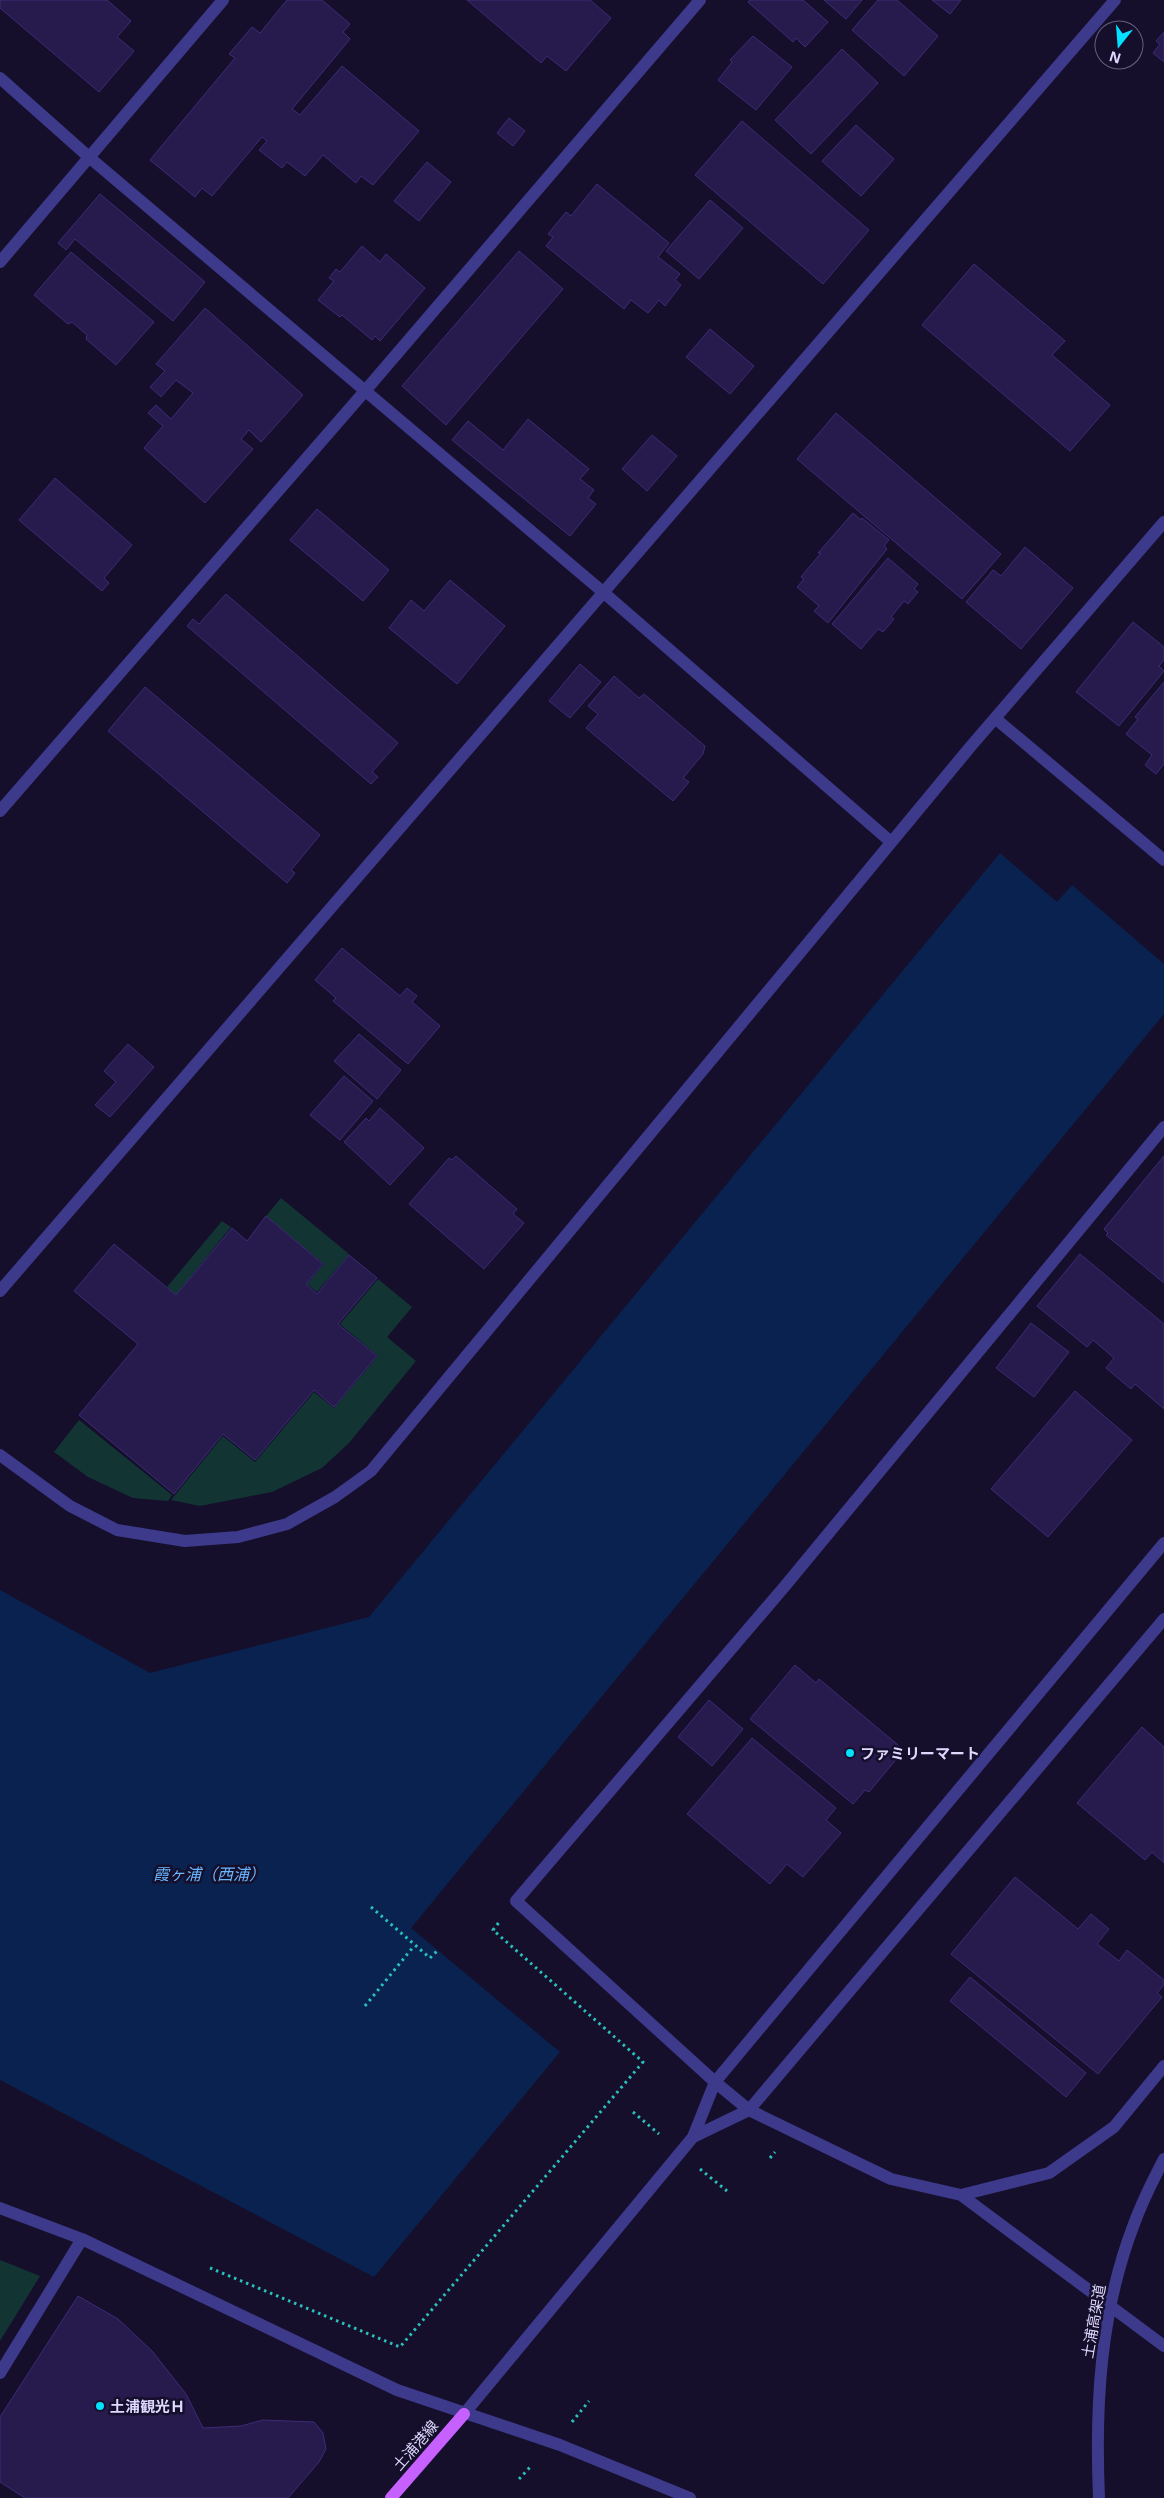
<svg xmlns="http://www.w3.org/2000/svg" width="1164" height="2498" viewBox="0 0 1164 2498" font-family="'Noto Sans','Noto Sans JP',sans-serif">
<style>
.green{fill:#123534}
.water{fill:#0a224f}
.building{fill:#261b4c;stroke:#3c2c79}
.lines{fill:none;stroke-linecap:round;stroke-linejoin:round}
.path{stroke:#2bc1bb;stroke-width:3;stroke-dasharray:2.5 4;stroke-linecap:butt}
.minor{stroke:#3d398b;stroke-width:12}
.major{stroke:#c660ff;stroke-width:12}
.minor-bridge{stroke:#3d398b;stroke-width:12}
.poi-dot{fill:#05e2ff;stroke:#150f2b;stroke-width:2}
.labels{text-anchor:middle;dominant-baseline:central;stroke-width:5;stroke-linejoin:round;paint-order:stroke}
.poi-label{font-size:15px;font-weight:bold;fill:#ded9ff;stroke:#150f2b;text-anchor:start}
.street-label{font-size:15px;fill:#ded9ff;stroke:#150f2b}
.water-label{font-size:16px;font-style:italic;fill:#67b6ff;stroke:#150f2b}
</style>
<rect width="100%" height="100%" fill="#150f2b"/>
<path class="green" d="M281,1198L349,1254L317,1292L307,1284L324,1264L266,1216Z
M222,1221L231,1227L176,1295L167,1287Z
M378,1279L412,1307L387,1337L416,1361L349,1443L322,1468L272,1492L200,1506L171,1500L223,1436L255,1462L314,1392L334,1408L378,1356L340,1324Z
M79,1420L172,1495L168,1501L133,1498L88,1477L54,1452Z
M0,2260L40,2276L0,2341Z"/>
<path class="water" d="M1000,853L1057,902L1072,885L1164,964V1014L411,1928L560,2052L374,2277L0,2080V1590L150,1673L369,1617Z"/>
<path class="building" d="M0,0H107L131,21L117,37L134,51L99,92L0,8Z
M287,0H322L350,24L343,32L350,39L292,109L300,115L342,66L419,131L373,185L361,176L356,183L323,155L305,176L287,162L282,168L259,150L267,141L262,137L212,196L202,188L195,197L150,160L235,58L229,54L252,27L260,33Z
M467,0H590L611,18L566,71L547,56L541,63Z
M750,0H803L828,22L805,47L796,38L793,42L748,2Z
M824,0H862L846,19Z
M878,0H897L938,36L904,76L852,30Z
M932,0H961L950,14Z
M1164,32V62L1153,53L1160,44L1156,41Z
M753,36L792,67L756,110L718,80L732,62L730,60Z
M842,49L878,83L811,154L775,120Z
M509,118L525,131L513,146L497,133Z
M742,121L869,230L823,284L695,175Z
M856,125L894,159L861,196L822,161Z
M427,162L451,182L419,221L394,201Z
M597,184L669,243L658,257L680,274L675,280L681,285L665,306L659,300L648,313L631,300L624,309L546,246L553,237L548,234L566,212L571,216Z
M100,194L205,282L173,321L75,239L66,250L58,243Z
M710,200L743,228L699,279L666,251Z
M362,246L380,262L386,254L425,288L380,341L375,336L372,340L342,315L340,317L318,300L334,281L329,278L336,269L340,272Z
M519,251L563,289L446,425L402,386Z
M71,252L154,322L116,365L86,339L87,335L72,322L68,324L34,295Z
M974,264L1065,341L1052,355L1110,405L1070,451L922,325Z
M205,308L303,395L261,442L249,430L241,439L253,449L205,503L144,448L163,426L148,413L156,405L171,419L193,393L176,380L161,397L150,387L165,371L156,364Z
M710,329L754,366L730,394L686,357Z
M836,413L1001,554L962,599L797,459Z
M528,419L589,469L580,479L594,490L588,498L596,504L570,536L452,440L468,421L503,450Z
M652,435L677,456L647,491L622,469Z
M55,478L132,545L104,578L109,583L102,591L19,520Z
M317,509L389,570L363,601L290,540Z
M853,513L861,520L862,518L889,540L884,546L887,549L828,623L814,611L819,606L797,587L804,579L801,577L821,553H818Z
M1025,547L1073,588L1021,649L966,602L993,570L1001,576Z
M888,558L918,584L914,589L918,592L908,604L904,601L891,617L894,619L883,632L878,629L861,649L832,624Z
M450,580L505,626L457,684L389,628L411,600L424,611Z
M226,594L398,743L372,772L378,777L371,784L187,626L193,619L199,624Z
M1133,622L1164,647V660L1159,666L1164,671L1119,726L1076,692Z
M580,664L601,682L570,718L549,701Z
M614,676L639,698L644,694L705,746L703,754L683,778L689,782L673,801L586,728L598,714L588,706Z
M1164,682V764L1156,774L1145,765L1152,755L1126,734L1138,719L1135,717Z
M145,687L320,835L291,870L295,873L287,883L108,731Z
M342,948L400,996L407,988L417,996L412,1002L440,1026L408,1064L333,1001L336,998L315,980Z
M359,1034L401,1070L377,1099L334,1061Z
M128,1044L154,1067L110,1117L95,1105L116,1082L104,1071Z
M344,1076L373,1101L340,1140L310,1115Z
M380,1108L424,1148L390,1185L344,1142L366,1118L369,1121Z
M456,1156L517,1209L513,1214L524,1223L484,1269L409,1204L449,1158L452,1160Z
M1164,1156V1283L1106,1235L1108,1233L1104,1229Z
M266,1216L323,1264L306,1284L317,1294L349,1255L377,1278L338,1324L377,1356L334,1407L314,1390L255,1460L223,1434L174,1494L79,1415L138,1344L74,1291L114,1244L176,1295L232,1228L247,1241Z
M1080,1254L1164,1324V1409L1135,1384L1131,1389L1106,1368L1114,1358L1093,1340L1087,1347L1037,1306Z
M1031,1323L1069,1352L1034,1397L996,1368Z
M1075,1391L1132,1440L1048,1537L991,1489Z
M795,1665L816,1683L819,1679L904,1750L869,1792L865,1790L853,1804L750,1719Z
M709,1700L743,1729L712,1766L678,1737Z
M1142,1727L1164,1747V1863L1152,1852L1145,1860L1077,1803Z
M752,1738L836,1808L826,1820L841,1833L803,1877L787,1864L770,1884L687,1814Z
M1015,1877L1078,1929L1091,1914L1109,1929L1097,1944L1119,1961L1127,1950L1164,1980V1985L1157,1993L1162,1997L1098,2074L951,1954Z
M970,1977L1086,2073L1066,2097L950,2001Z
M78,2296L118,2319L152,2351L186,2394L203,2428L241,2426L263,2420L314,2422L323,2433L326,2449L319,2462L288,2498H25L0,2482V2417Z"/>
<g class="lines">
<path class="path" d="M371,1907L430,1958L437,1951
M365,2006L414,1946
M633,2112L659,2134
M770,2158L775,2152
M700,2169L727,2191
M210,2268L400,2347L643,2062L493,1930L500,1921
M572,2422L589,2401
M519,2479L532,2465"/>
<path class="minor" d="M0,78L90,158L603,592L891,842
M0,262L223,0
M996,719L1164,860
M0,811L365,391L700,0
M1164,1127L785,1586L516,1901L715,2082L749,2110L891,2179L961,2195L1164,2346
M0,1291L1115,0
M0,1455L70,1506L117,1530L185,1541L238,1537L287,1524L335,1497L371,1471L971,746L1164,522
M693,2137L749,2110L1164,1619
M961,2195L1049,2173L1114,2127L1164,2066
M0,2208L82,2239L397,2390L560,2445L690,2498
M0,2373L82,2239
M464,2414L693,2137L715,2082L1164,1543"/>
<path class="major" d="M391,2498L464,2414"/>
<path class="minor-bridge" d="M1099,2498C1095,2405 1100,2312 1134,2224C1142,2202 1153,2180 1164,2159"/>
</g>
<g class="poi-dot">
<circle cx="850" cy="1753" r="5"/>
<circle cx="100" cy="2406" r="5"/>
</g>
<g class="labels">
<g class="poi-label">
<text x="860" y="1753">ファミリーマート</text>
<text x="110" y="2406">土浦観光Ｈ</text>
</g>
<g class="street-label">
<text transform="translate(1093 2321) rotate(-80)">土浦高架道</text>
<text transform="translate(415 2445) rotate(-49)">土浦港線</text>
</g>
<g class="water-label">
<text x="209" y="1874">霞ヶ浦（西浦）</text>
</g>
</g>
<g transform="translate(1119 45) rotate(197)"><circle r="24" fill="#150f2b" stroke="#656080"/>
<path d="M0-4L9 19L0 12L-9 19Z" fill="#05e2ff"/>
<text y="-8" font-size="14" font-weight="bold" text-anchor="middle" fill="#ded9ff">N</text>
</g>
</svg>
